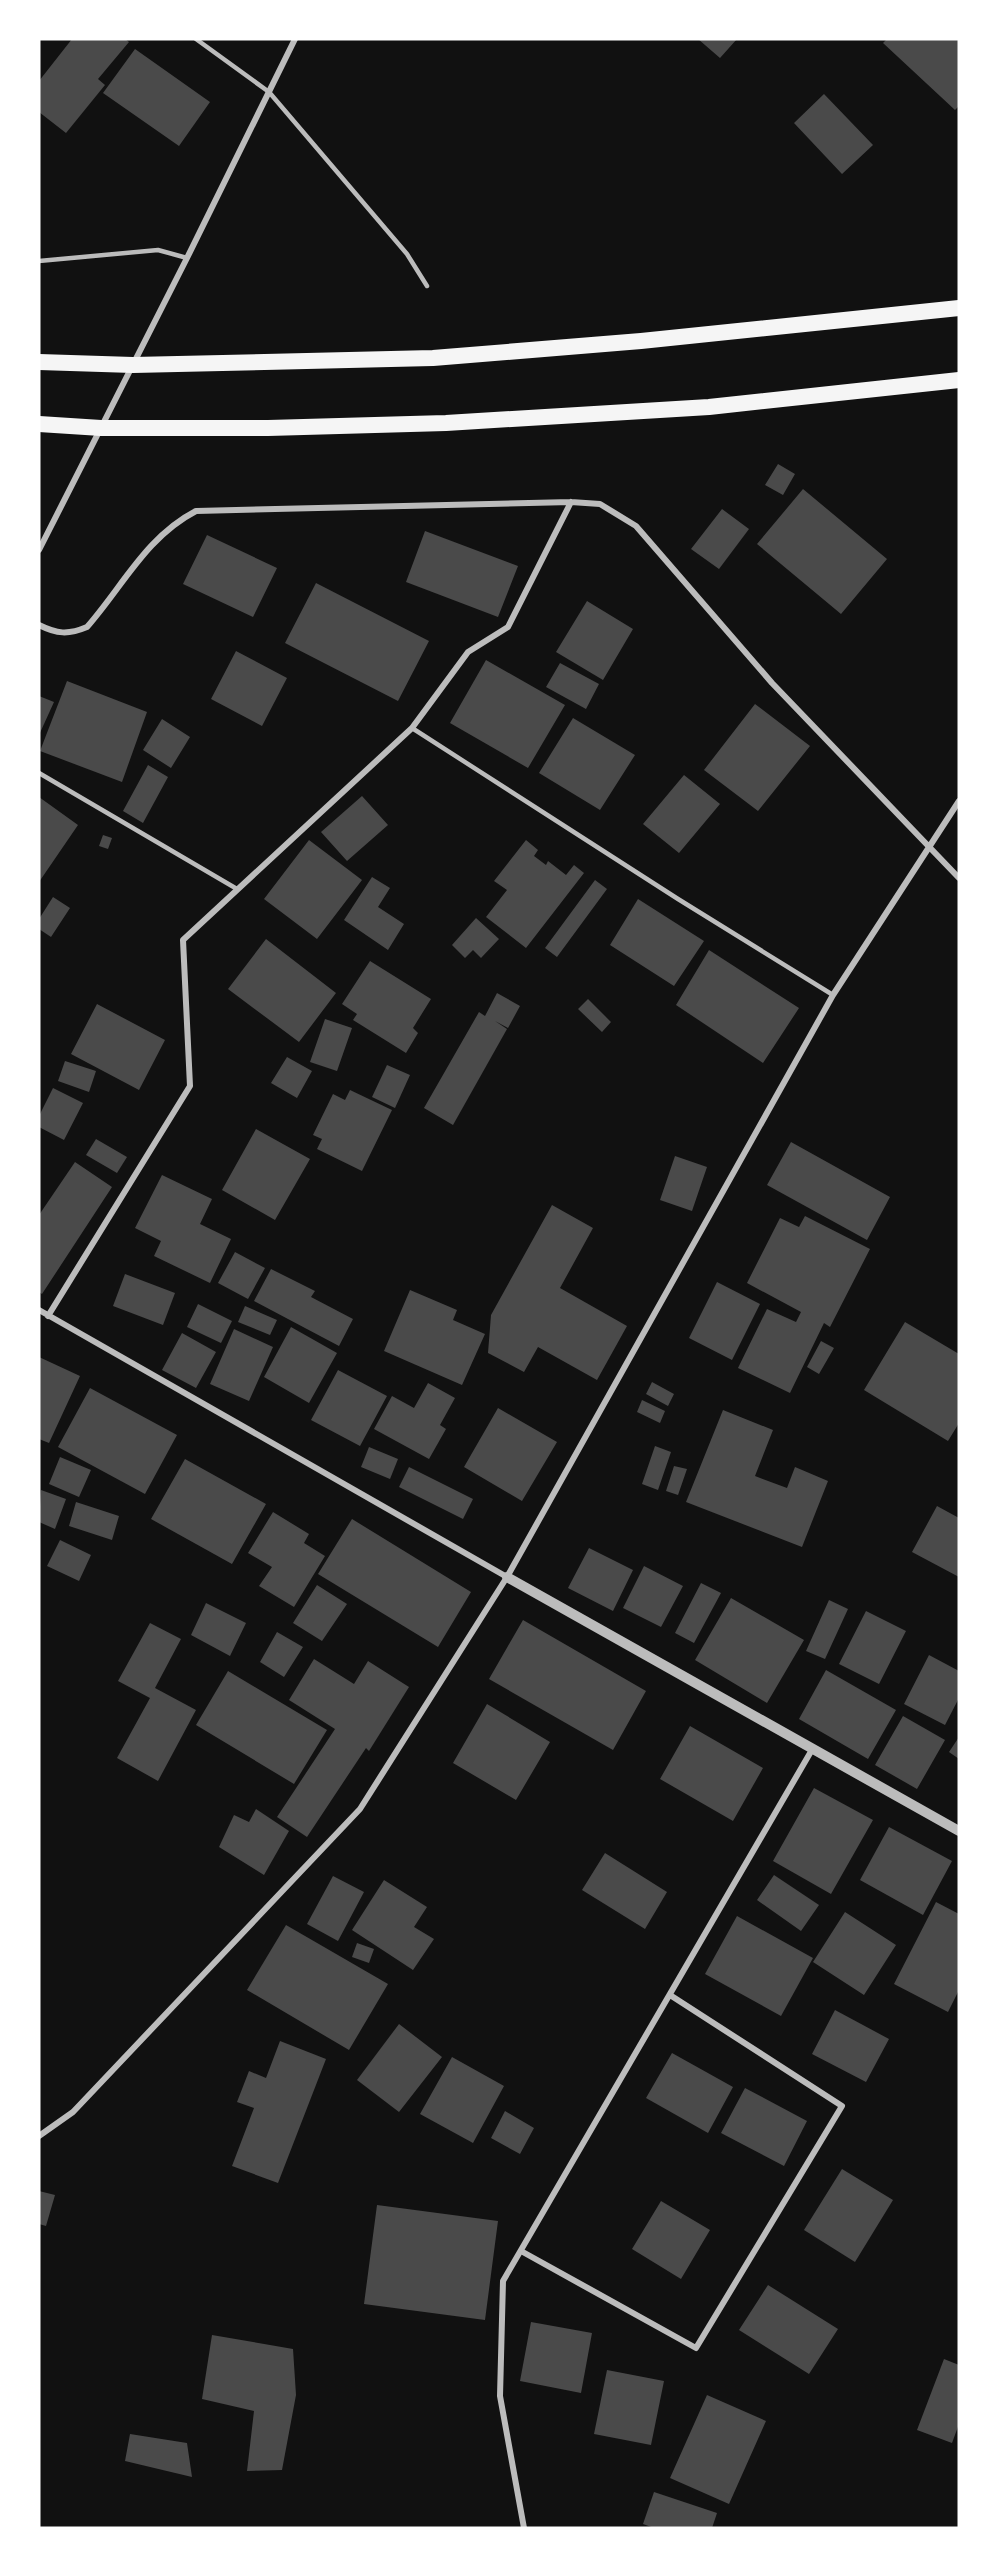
<svg xmlns="http://www.w3.org/2000/svg" width="998" height="2567" viewBox="0 0 998 2567" font-family="'Playfair Display',serif">
<style>
.building{fill:#4a4a4a}
.lines{fill:none;stroke-linecap:round;stroke-linejoin:round}
.service{stroke:#bcbcbc;stroke-width:4.5}
.minor{stroke:#bcbcbc;stroke-width:6}
.tertiary{stroke:#bcbcbc;stroke-width:10}
.trunk{stroke:#f5f5f5;stroke-width:16}
</style>
<rect width="100%" height="100%" fill="#111"/>
<path class="building" d="M72,39H125L129,42L98,79L105,85L66,133L39,112V81Z
M698,39H737L720,58Z
M887,39H959V106L955,110L883,43Z
M135,49L210,102L179,146L103,93Z
M824,94L873,145L842,174L794,123Z
M778,464L795,474L783,495L765,485Z
M803,489L887,559L841,614L757,544Z
M722,509L749,529L719,569L691,549Z
M425,531L518,566L498,617L406,582Z
M207,535L277,568L253,617L183,584Z
M316,583L429,641L398,701L285,643Z
M587,601L633,629L603,680L556,652Z
M236,651L287,678L262,726L211,699Z
M486,660L565,705L528,768L450,723Z
M560,663L599,684L586,709L546,687Z
M67,681L147,712L122,782L40,751Z
M39,696L54,702L39,735Z
M755,704L810,746L758,811L704,770Z
M573,718L635,755L600,810L539,773Z
M162,719L190,737L171,768L143,750Z
M148,765L168,777L143,823L123,811Z
M684,775L720,804L679,853L643,824Z
M362,796L388,825L347,861L321,832Z
M39,797L78,825L39,882Z
M103,835L112,838L108,849L99,846Z
M309,840L362,880L317,939L264,899Z
M526,840L538,850L534,856L546,865L548,861L566,875L574,865L584,873L526,948L486,917L507,890L494,881Z
M372,877L390,888L378,907L404,924L388,950L344,920Z
M595,880L607,889L557,957L545,948Z
M53,897L70,908L51,937L39,929V919Z
M638,899L704,941L674,986L610,945Z
M476,918L499,939L481,958L473,950L465,958L452,945Z
M266,939L336,993L299,1042L228,989Z
M709,950L799,1008L763,1063L676,1005Z
M370,961L431,999L413,1028L418,1033L406,1053L353,1020L357,1014L342,1004Z
M497,993L520,1006L508,1028L495,1021L507,1029L453,1125L424,1108L479,1012L485,1016Z
M588,999L611,1022L602,1032L578,1009Z
M97,1004L165,1040L139,1090L71,1054Z
M325,1019L352,1028L337,1071L310,1062Z
M287,1057L312,1071L297,1098L271,1083Z
M65,1061L96,1071L89,1092L58,1081Z
M387,1065L410,1075L395,1108L372,1097Z
M53,1088L83,1103L64,1140L39,1127V1116Z
M350,1090L392,1110L362,1171L317,1149L322,1139L313,1135L333,1094L345,1100Z
M256,1129L310,1159L275,1220L222,1190Z
M96,1139L127,1157L117,1173L86,1155Z
M791,1142L890,1197L867,1240L767,1185Z
M675,1156L707,1167L692,1211L660,1200Z
M75,1162L112,1187L42,1294L39,1292V1215Z
M162,1175L212,1199L200,1224L231,1239L210,1283L154,1256L161,1241L135,1228Z
M552,1205L593,1228L560,1288L627,1326L597,1380L538,1347L524,1372L488,1353L491,1315Z
M805,1216L870,1249L830,1327L824,1323L790,1393L738,1368L767,1309L796,1322L801,1312L747,1283L780,1218L799,1227Z
M235,1252L265,1268L248,1299L218,1283Z
M271,1269L315,1291L311,1297L353,1319L339,1346L254,1301Z
M125,1274L175,1293L163,1325L113,1306Z
M717,1282L760,1304L732,1360L689,1338Z
M410,1290L457,1310L453,1320L485,1334L462,1385L384,1351Z
M198,1304L232,1321L221,1343L187,1327Z
M245,1306L277,1320L270,1335L238,1322Z
M905,1322L959,1354V1423L948,1441L864,1390Z
M291,1327L337,1353L309,1403L264,1377Z
M234,1329L273,1347L249,1401L210,1384Z
M182,1333L216,1352L196,1388L162,1370Z
M821,1341L834,1348L819,1374L807,1367Z
M39,1357L80,1376L49,1443L39,1439Z
M338,1370L387,1396L360,1446L311,1420Z
M652,1382L674,1394L668,1406L646,1394Z
M428,1383L455,1398L440,1425L446,1429L429,1459L374,1429L392,1396L414,1408Z
M90,1388L177,1435L145,1494L58,1447Z
M642,1400L665,1411L660,1423L637,1412Z
M498,1408L557,1442L522,1501L464,1467Z
M723,1410L773,1430L755,1476L787,1488L795,1467L828,1481L802,1547L686,1502Z
M655,1446L671,1452L658,1490L642,1484Z
M369,1447L398,1459L390,1479L361,1467Z
M60,1457L91,1470L79,1497L49,1484Z
M185,1459L266,1504L232,1564L151,1519Z
M674,1466L687,1469L678,1495L666,1491Z
M409,1467L473,1499L463,1519L399,1487Z
M41,1490L66,1499L55,1529L39,1522Z
M76,1502L119,1516L112,1540L69,1526Z
M937,1506L959,1518V1577L912,1552Z
M273,1512L309,1534L304,1543L325,1556L294,1607L259,1586L272,1567L248,1553Z
M352,1519L471,1592L438,1647L318,1574Z
M60,1540L91,1555L79,1581L47,1566Z
M589,1548L633,1570L613,1611L568,1588Z
M644,1566L683,1586L661,1627L623,1608Z
M701,1583L721,1593L694,1643L675,1633Z
M317,1585L347,1604L322,1641L293,1623Z
M731,1598L804,1640L767,1703L695,1660Z
M829,1600L848,1609L825,1659L806,1651Z
M206,1603L246,1623L230,1656L191,1635Z
M866,1611L906,1631L879,1684L839,1664Z
M523,1620L646,1691L613,1750L489,1679Z
M150,1623L181,1639L155,1688L196,1710L158,1781L117,1758L150,1698L118,1681Z
M277,1632L303,1647L284,1677L260,1662Z
M929,1655L959,1671V1698L945,1725L904,1704Z
M314,1659L354,1684L368,1661L409,1687L369,1751L366,1748L307,1837L277,1817L335,1729L289,1700Z
M826,1670L896,1710L868,1759L799,1719Z
M228,1671L327,1730L294,1784L196,1725Z
M487,1704L550,1742L516,1800L453,1763Z
M903,1716L945,1740L917,1789L875,1765Z
M690,1726L763,1768L733,1821L660,1779Z
M959,1737V1759L949,1752Z
M814,1788L873,1820L831,1894L773,1861Z
M256,1809L289,1831L264,1875L219,1847L234,1815L249,1822Z
M889,1827L952,1861L923,1915L860,1880Z
M605,1853L667,1892L645,1929L582,1890Z
M774,1875L819,1905L801,1931L757,1900Z
M333,1876L364,1892L338,1941L307,1924Z
M384,1880L427,1907L414,1927L434,1939L413,1970L352,1930Z
M936,1902L959,1914V1990L948,2012L894,1984Z
M845,1912L896,1945L864,1995L813,1962Z
M737,1916L813,1958L781,2016L705,1974Z
M286,1925L388,1984L349,2050L247,1990Z
M357,1943L374,1949L369,1963L352,1957Z
M835,2010L889,2039L866,2082L812,2054Z
M399,2024L442,2057L399,2112L357,2080Z
M280,2041L326,2059L278,2183L232,2166L254,2108L237,2102L249,2071L266,2078Z
M672,2053L733,2087L708,2133L646,2098Z
M452,2057L504,2086L473,2143L420,2114Z
M745,2088L807,2121L784,2166L721,2133Z
M505,2111L534,2128L520,2154L491,2138Z
M842,2169L893,2200L855,2262L804,2230Z
M39,2191L55,2195L46,2226L39,2224Z
M661,2201L710,2230L681,2279L632,2249Z
M377,2205L498,2221L485,2320L364,2304Z
M768,2285L838,2329L809,2374L739,2330Z
M531,2322L592,2333L581,2393L520,2381Z
M212,2335L293,2349L296,2395L282,2470L247,2471L254,2411L202,2399Z
M944,2359L959,2365V2424L952,2443L917,2430Z
M607,2370L664,2381L651,2445L594,2434Z
M707,2395L766,2421L729,2504L670,2478Z
M130,2434L187,2443L192,2477L125,2461Z
M654,2492L717,2513L712,2528H654L643,2524Z"/>
<g class="lines">
<path class="service" d="M196,39L269,92L407,254L427,286
M39,261L158,250L187,258
M412,728L678,899L833,995
M39,773L237,889"/>
<path class="minor" d="M39,550L187,258L295,39
M39,625C57,634 68,635 87,627C123,586 146,537 196,511L571,502L600,504L636,526L772,683L959,878
M39,1310L507,1577
M48,1316L190,1086L183,940L412,728L468,652L508,627L571,502
M39,2136L73,2112L360,1809L507,1577L833,995L959,801
M521,2251L696,2348L842,2106L670,1995
M524,2528L500,2396L503,2281L813,1748"/>
<path class="tertiary" d="M507,1577L959,1831"/>
<path class="trunk" d="M39,362L133,365L433,358L641,341L959,308
M39,424L101,428H268L446,423L709,407L959,380"/>
</g>
<rect width="998" height="2567" fill="none" stroke="#ffffff" stroke-width="81"/>
</svg>
